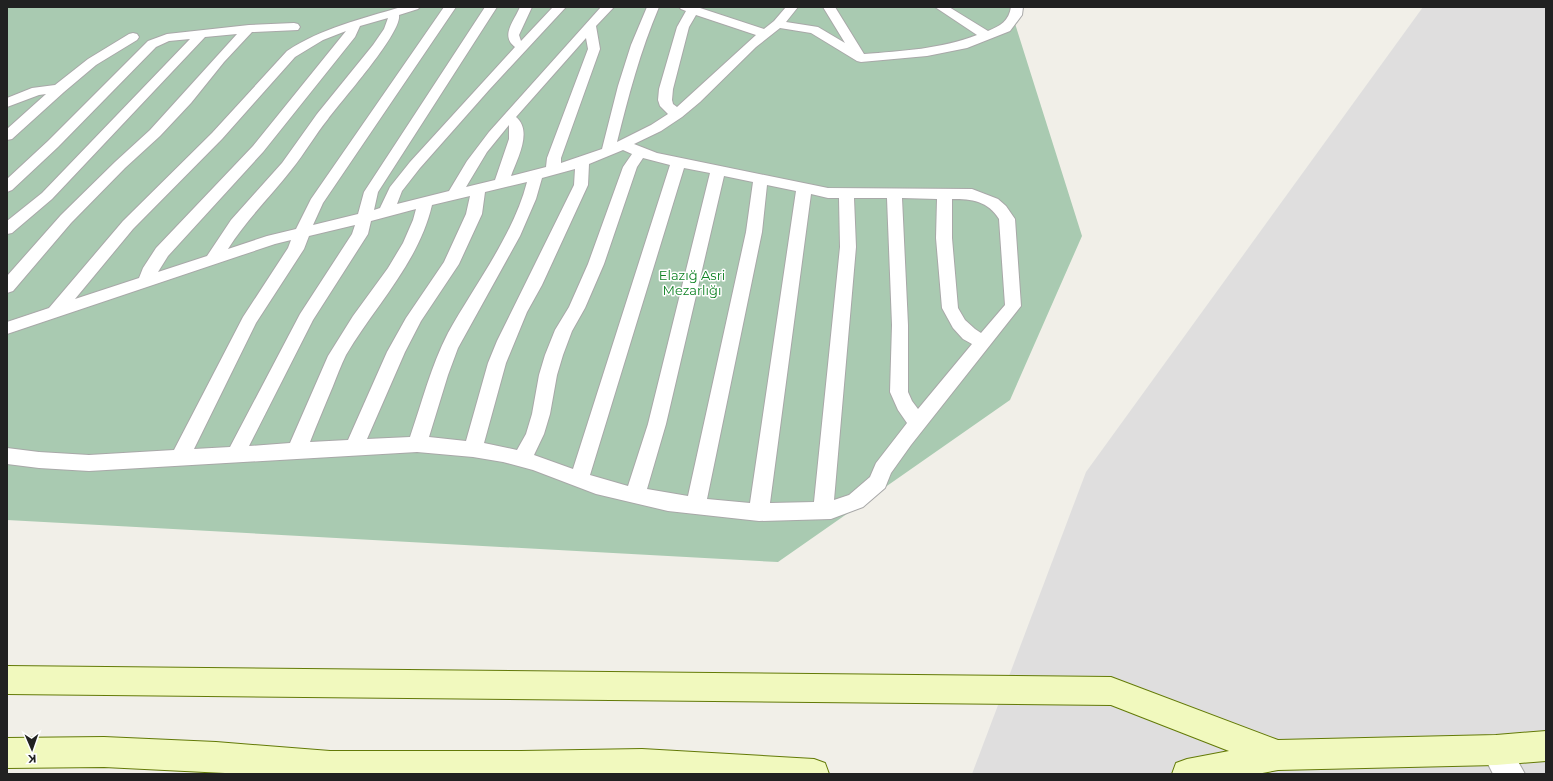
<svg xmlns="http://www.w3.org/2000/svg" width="1553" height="781" viewBox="0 0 1553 781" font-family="Montserrat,sans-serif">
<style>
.residential{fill:#dfdede}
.cemetery{fill:#a9cab1}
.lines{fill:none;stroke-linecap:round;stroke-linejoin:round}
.lane-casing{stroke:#a8a8a8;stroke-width:2}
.street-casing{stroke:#a8a8a8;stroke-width:2}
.secondary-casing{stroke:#637a07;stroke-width:2}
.lane{fill:#fff;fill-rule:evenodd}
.street{fill:#fff;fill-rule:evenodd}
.secondary{fill:#f1f9be;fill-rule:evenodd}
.labels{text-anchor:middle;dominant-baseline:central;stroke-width:3;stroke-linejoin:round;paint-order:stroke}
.park-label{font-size:13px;fill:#0d8122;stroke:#fff}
</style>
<rect width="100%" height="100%" fill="#f1efe8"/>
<path class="residential" d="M1423,7H1546V774H972L1086,472Z"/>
<path class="cemetery" d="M7,7H1026L1012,14L1082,236L1010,400L778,562L7,520Z"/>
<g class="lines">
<defs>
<path id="lane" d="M401,7H420L418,9L399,15C402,33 341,101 328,119C315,135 305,153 292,169C271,196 246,220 228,249L267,236L296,229L311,199L444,7H456L323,203L313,225L358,214L364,192L485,7H497L378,192L374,210L380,208L390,187L410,162L515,47C500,36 514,21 520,7H532L519,35L521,41L553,7H566L489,90L420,168L402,191L397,204L449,191L467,161L489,132L601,7H614L596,26L600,49L561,158V163L602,149L618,86L631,45L647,7H659C640,52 629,94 617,142L651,125L668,114L660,106L658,100L659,89L677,27L686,11L681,9L679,7H697L764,29L774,21L786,7H798L786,22L818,27L845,43L823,7H835L864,54C902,51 941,49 977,35L935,7H949L988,31C1000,26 1009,21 1011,7H1023L1022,15L1010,31L967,48L927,56L861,62L857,61L811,33L780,28L756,47L700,102L682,117L661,131L634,144L657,153L828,188L972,189L998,199L1006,206L1015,219L1021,306L911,445L891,473L885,488L863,507L831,519L759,521L668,511L596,494L533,470L503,462L473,457L417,452L89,471L39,468L7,464V448L39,452L89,455L174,450L243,317L288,248L291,240L275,244L7,334V322L49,308L123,221L212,133L287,51C322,28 361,19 401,7ZM696,15L756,35L677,107L673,104L672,100L673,89L689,27ZM388,18L384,29L373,45L317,114L282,163L231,220L207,256L158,272L168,256L263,152L355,37L360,26ZM346,31L253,146L156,248L143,268L139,278L75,299L133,229L222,139L295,57L323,40ZM586,38L588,49L547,158L546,167L511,176C517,159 533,131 516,117ZM509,125V139L495,180L466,187L487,152ZM623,150L632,154L623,167L588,264L569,307L555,330L545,355L539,375L532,414L526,434L517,450L484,443L506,363L527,312L542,285L588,185L589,164ZM643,158L670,165L573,469L534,455L544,434L550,414L557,375L563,355L572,331L585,308L604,264L637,167ZM684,168L710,173L648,424L628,486L590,475ZM575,169L574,185L497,341L488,363L466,441L429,437L448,375L458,348L520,236L536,199L542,178ZM724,176L753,182L746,232L688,496L647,489L666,424ZM527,182C514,234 474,286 448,333C431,366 422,402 410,437L367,439L405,352L421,321L459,264L482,214L485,192ZM767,185L796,191L750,503L707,499L762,232ZM811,194L828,198H839L840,247L814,502L770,503ZM470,196L466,214L444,262L406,318L387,352L348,440L310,442C317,424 325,405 333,386C337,376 341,365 346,355C375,306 419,262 432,205ZM854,198H887L892,325L890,392L898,410L907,423L876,463L870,477L849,495L834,500L856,247ZM902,198L937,199L936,238L942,308L953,328L963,339L972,344L918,409L912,401L908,392V325ZM952,199C972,199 988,201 999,219L1005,305L981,333L975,329L965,320L958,308L952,238ZM416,209L413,220L403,243L388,268L353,316L328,356L290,443L249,446L313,320L368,234L371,221ZM355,225L352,234L300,314L230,447L194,449L256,323L304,249L309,236Z
M294,23L298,24L300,27L298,30L252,32L224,62L191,103L160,136L125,168L71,223L13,291L7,293V276L61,215L115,162L150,130L237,34L205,37L52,199L12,233L7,234V221L42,193L190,39L169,41L156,47L58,147L12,190L7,192V179L48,141L148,41L167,34L249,25Z
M133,33L137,34L139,37L137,40L96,65L64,92L12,139L7,140V129L46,94L39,95L7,107V98L32,88L55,85L88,59L129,34Z"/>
<path id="street" d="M1496,735L1506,740L1525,774H1493L1481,750L1486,740Z"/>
<path id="secondary" d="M7,666L1111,677L1278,740L1496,735L1546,731V761L1496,765L1278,770L1257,774H1172L1176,763L1187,759L1229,751L1111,705L7,694Z
M104,737L216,742L330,751H521L642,749L814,759L825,763L829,774H245L104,767L7,768V738Z"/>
</defs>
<use href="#lane" class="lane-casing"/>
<use href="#street" class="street-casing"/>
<use href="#secondary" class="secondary-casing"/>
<use href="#lane" class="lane"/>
<use href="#street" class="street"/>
<use href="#secondary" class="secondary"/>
</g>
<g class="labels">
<g class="park-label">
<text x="692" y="275">Elazığ Asri<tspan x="692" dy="15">Mezarlığı</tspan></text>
</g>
</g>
<rect width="1553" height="781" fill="none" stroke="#212121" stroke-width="16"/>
<g transform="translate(32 749) rotate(178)" stroke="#ffffff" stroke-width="3" paint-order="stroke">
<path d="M0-3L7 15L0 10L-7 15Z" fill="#212121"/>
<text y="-6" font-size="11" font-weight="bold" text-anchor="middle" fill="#212121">K</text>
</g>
</svg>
